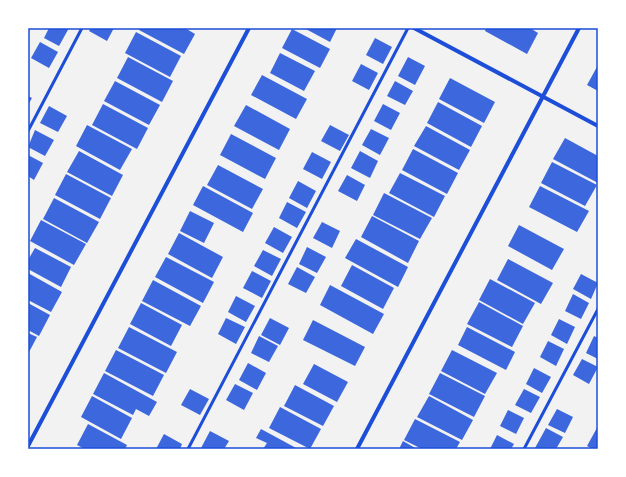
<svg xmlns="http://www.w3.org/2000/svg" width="626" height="477" viewBox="0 0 626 477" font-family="Poppins,sans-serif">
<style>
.building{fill:#3d67dc}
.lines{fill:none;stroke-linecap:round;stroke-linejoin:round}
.service{stroke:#1d4ed8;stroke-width:3}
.minor{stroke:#1d4ed8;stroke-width:4}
.neatline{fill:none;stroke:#1d4ed8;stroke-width:1.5}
</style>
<rect width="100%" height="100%" fill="#f2f2f2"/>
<path class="building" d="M49,28H69L59,46L44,38Z
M91,28H114L107,41L89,31Z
M140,28H185L195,34L184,54L139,30Z
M304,28H337L330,42Z
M486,28H530L538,33L527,54L485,31Z
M292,29L330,49L320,68L282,48Z
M136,32L181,56L170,77L125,53Z
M375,38L392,47L383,64L366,55Z
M40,42L58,52L49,68L31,58Z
M280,53L315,71L304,91L270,73Z
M128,57L173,81L162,102L117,78Z
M408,57L425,66L415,85L398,76Z
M361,64L378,73L369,90L352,81Z
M598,65V91L587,85Z
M262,75L307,99L296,119L251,95Z
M450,78L495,102L484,123L439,99Z
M115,81L160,105L149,125L104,101Z
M395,81L413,91L405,105L387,96Z
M28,96L32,98L28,105Z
M438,102L482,126L471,147L427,123Z
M103,104L148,128L137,149L92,125Z
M383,104L400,113L391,130L374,121Z
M246,105L290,129L279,150L234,126Z
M49,106L67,116L58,132L40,123Z
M87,125L132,149L120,170L76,146Z
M330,125L349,135L340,151L321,141Z
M426,126L470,150L459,170L414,146Z
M371,129L389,138L380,155L362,145Z
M35,130L54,140L45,156L28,147Z
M231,134L276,158L265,179L220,155Z
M565,138L598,156V183L553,159Z
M413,149L458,173L447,194L402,170Z
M79,151L123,175L112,196L67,172Z
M360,151L378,161L370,178L351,168Z
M312,152L331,162L322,179L303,169Z
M28,155L43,163L34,180L28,176Z
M552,162L597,185L585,206L541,183Z
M218,165L263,189L252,209L207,185Z
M400,173L445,196L434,217L389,193Z
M66,174L111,198L100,219L55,195Z
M347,175L365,185L357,201L338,191Z
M298,181L316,191L307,208L289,198Z
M203,186L253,213L243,232L193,205Z
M540,186L589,211L577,232L529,207Z
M384,193L432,218L420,239L373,215Z
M54,198L99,222L87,243L43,219Z
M287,202L306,212L297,228L279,218Z
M190,211L214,223L204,243L180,231Z
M372,216L419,241L408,263L361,237Z
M41,220L86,244L74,265L30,241Z
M322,222L340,231L332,248L313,238Z
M519,225L564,249L552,270L508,246Z
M274,227L292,237L283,253L265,243Z
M179,233L223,257L212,278L168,254Z
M356,239L408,267L398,287L345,258Z
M307,247L326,257L317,273L299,264Z
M35,248L71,267L61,287L28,269V260Z
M263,250L281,259L272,276L254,266Z
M166,257L214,282L203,303L155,277Z
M508,259L553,283L541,304L497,280Z
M352,265L394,288L383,309L341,286Z
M297,267L315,277L306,293L288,284Z
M252,271L271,281L262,298L243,288Z
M28,273L62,292L51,312L28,300Z
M581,274L598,283L591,299L573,289Z
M490,279L535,303L523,324L479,300Z
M153,280L201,306L190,326L142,301Z
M330,285L384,314L373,334L320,305Z
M573,294L589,303L581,319L565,311Z
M236,296L255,306L246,322L228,312Z
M479,302L523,326L512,347L467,324Z
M28,303L50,315L39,336L28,330Z
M141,303L182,325L171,346L130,324Z
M226,318L245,327L236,344L218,334Z
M270,318L289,328L280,345L261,335Z
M559,319L575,327L567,344L551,335Z
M313,320L365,347L355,366L303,340Z
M129,327L177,352L166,373L118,348Z
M467,327L515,352L506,370L458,345Z
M28,333L37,337L28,354Z
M259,336L278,346L269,362L251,353Z
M594,336L598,338V359L586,353Z
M548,341L564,349L556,366L540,357Z
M116,350L164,375L153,396L105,371Z
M452,350L497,373L485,394L441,371Z
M582,359L598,367L589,384L573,375Z
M248,363L266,373L257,390L239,380Z
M314,364L348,382L337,402L303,384Z
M534,368L551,377L542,393L526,384Z
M104,373L157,402L149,416L136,409L133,415L93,394Z
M440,373L485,396L474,417L429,394Z
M235,384L253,393L244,410L226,400Z
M295,385L334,406L323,426L284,406Z
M190,389L209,399L200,415L181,405Z
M524,389L540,397L531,413L515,405Z
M92,396L132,418L121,439L81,417Z
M429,396L473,420L462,440L417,417Z
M280,407L321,429L310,449L269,428Z
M557,409L573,417L565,433L548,425Z
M508,410L524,418L516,434L500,426Z
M415,419L460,442L456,449H422L404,440Z
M88,424L127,445L125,449H85L77,445Z
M598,426V449H593L587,446Z
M546,428L563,437L556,449L535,448Z
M261,429L298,449H263L267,443L256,438Z
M210,431L229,441L224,449L201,448Z
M164,434L182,444L180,449H156Z
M497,435L514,444L511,449H490Z
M403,441L417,449H399Z"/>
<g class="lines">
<path class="service" d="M28,131L82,28
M188,449L408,28
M524,449L598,309"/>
<path class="minor" d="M414,28L598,126
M28,446L249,28
M357,449L579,28"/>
</g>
<rect width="626" height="477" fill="none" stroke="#ffffff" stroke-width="58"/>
<rect x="29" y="29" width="568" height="419" class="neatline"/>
</svg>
